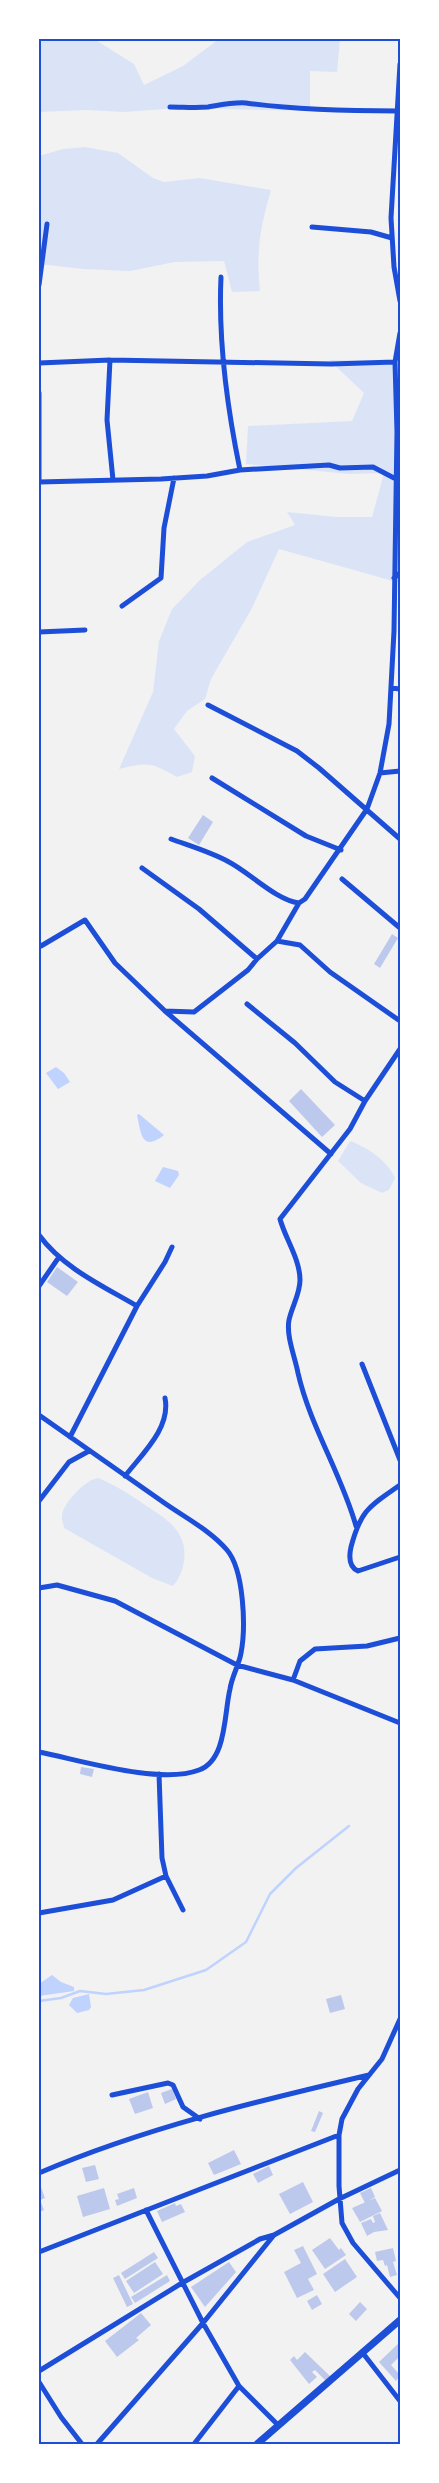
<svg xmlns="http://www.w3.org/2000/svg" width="439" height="2483" viewBox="0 0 439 2483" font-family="'Playfair Display',serif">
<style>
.green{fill:#dbe4f7}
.water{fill:#bfd3fe}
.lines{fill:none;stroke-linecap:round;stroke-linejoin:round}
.stream{stroke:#bfd3fe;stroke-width:2.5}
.building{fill:#bdc9ec}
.minor{stroke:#1d4ed8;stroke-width:5}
.secondary{stroke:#1d4ed8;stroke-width:7}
.neatline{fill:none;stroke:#1d4ed8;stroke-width:2}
</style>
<rect width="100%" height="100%" fill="#f2f2f2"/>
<path class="green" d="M39,39H94L134,64L144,85L183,66L219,39H373H340L337,72L310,71V111L179,108L124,112L87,110L39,112Z
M85,147L118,153L153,178L164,182L200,178L271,190C260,229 256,250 260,291L232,292L224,261L175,262L130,271L83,269L39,264V156L63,149Z
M400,330V383H395L396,444H400V583L279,549L252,608L211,679L205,699L187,711L174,729L195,756L192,772L177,777C151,762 148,762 119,769L153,692L159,641L172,609L200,580L247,542L295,525L287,512L337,517H372L384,473L349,474L246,464L248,426L352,421L364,393L329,360L394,361Z
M350,1141C367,1147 388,1161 395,1178L389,1190L382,1193L361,1183L338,1161Z
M98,1478C115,1485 130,1494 145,1505C167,1519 188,1532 184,1561C183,1570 179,1579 173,1586L152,1578L64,1528C64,1525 61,1520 62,1516C62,1504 86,1479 98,1478Z"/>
<path class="water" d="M56,1067L64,1073L70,1082L58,1089L46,1073Z
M139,1114L164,1135C141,1153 141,1132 137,1115Z
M163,1167L178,1171L179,1175L170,1188L155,1181Z
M52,1975L61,1982L74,1987V1991L39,1996V1984Z
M89,1994L91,2007L89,2010L77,2013L69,2005L73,1998Z"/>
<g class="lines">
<path class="stream" d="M39,2001L61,1998L80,1991L106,1994L144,1990L206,1970L246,1942L270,1894L296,1868L349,1826"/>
</g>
<path class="building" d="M203,815L213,822L199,845L188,838Z
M392,934L398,938L380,968L374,964Z
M301,1089L335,1125L322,1137L289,1101Z
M57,1267L78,1282L67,1296L47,1282Z
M81,1767L94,1769L92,1777L80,1774Z
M341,1995L345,2009L330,2013L326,1999Z
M172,2089L176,2099L165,2104L161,2093Z
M148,2092L153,2108L135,2114L129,2099Z
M319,2111L323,2113L315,2132L311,2131Z
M234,2150L241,2164L214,2175L208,2163Z
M95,2165L99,2179L86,2182L82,2168Z
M269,2166L273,2175L258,2183L253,2174Z
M39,2182L45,2198L40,2200L44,2210L39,2212Z
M303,2182L313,2202L290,2214L279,2194Z
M104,2188L110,2209L83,2217L77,2196Z
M134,2188L137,2198L117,2206L115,2200L119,2199L117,2194Z
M371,2188L375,2197L365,2203L360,2193Z
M375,2198L382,2211L360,2222L352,2208Z
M175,2203L176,2206L181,2204L185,2212L162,2222L157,2211Z
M380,2213L388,2230L374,2232L367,2236L361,2223L371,2219L373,2223L375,2222L373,2216Z
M330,2238L339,2250L341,2248L346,2255L325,2269L312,2250Z
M303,2246L317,2274L308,2279L314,2290L297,2298L284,2272L301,2263L294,2250Z
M393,2248L396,2261L393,2262L397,2275L390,2277L387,2265L385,2266L383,2260L377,2261L375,2252Z
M154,2252L158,2258L125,2279L121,2273Z
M345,2259L357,2277L335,2292L323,2274Z
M155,2262L163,2274L134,2293L126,2281Z
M229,2262L236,2272L205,2307L191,2287Z
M119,2275L133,2304L127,2307L113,2278Z
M167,2275L170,2281L135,2303L131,2297Z
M317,2295L322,2304L312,2310L307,2301Z
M360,2302L367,2309L356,2321L349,2314Z
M141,2313L151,2325L136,2338L139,2340L117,2357L105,2341Z
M400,2342V2356L391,2365L400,2375L396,2381L379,2362Z
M305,2352L331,2377L326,2381L315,2370L312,2372L317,2377L309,2384L290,2360L294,2356L297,2360Z"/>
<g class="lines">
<path class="minor" d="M400,64L391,218L394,267L400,301
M170,107C183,107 195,108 208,107C220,105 234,102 246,103C296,110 348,111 398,111
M312,227L371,232L392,238
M221,277C218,342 227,407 240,470
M39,285L47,224
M110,360L107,420L113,480
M39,363L110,360L331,364L395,362
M39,393V482
M39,482L161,479L207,476L240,470L329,465L340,468L373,467L394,478
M394,578L400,573
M122,606L161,578L164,528L174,478
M39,632L85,630
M391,688L400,689
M208,705L297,751L319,768L400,839
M380,773L400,771
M212,778L306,836L341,850
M171,839C190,846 211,852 229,862C250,873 276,900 299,903L305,899L367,809L380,773L389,724L394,631L397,432L395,362L400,333
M142,868L199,909L257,959L277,941L299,903
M342,879L400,928
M277,941L300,945L330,972L400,1021
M41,946L85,920L115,963L165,1011L194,1012L248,970L257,959
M247,1004L295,1043L335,1082L365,1101
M165,1011L331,1154
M39,1235C63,1268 103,1286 137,1306
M39,1286L59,1257
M362,1364L400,1460
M39,1415C80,1444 122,1473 163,1502C184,1517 210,1530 227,1550C244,1570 246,1627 241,1653C239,1665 232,1676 230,1689C224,1713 227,1760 199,1770C160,1785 80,1760 39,1752
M70,1437L137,1306L165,1262L172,1247
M125,1476C142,1454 171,1428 165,1398
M400,1485C370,1506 361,1509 351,1547C349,1556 349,1567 358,1571L400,1557
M39,1501L69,1462L89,1451
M356,1526C341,1473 310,1426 298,1373C295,1357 286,1336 289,1320C292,1306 300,1294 300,1280C300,1259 285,1238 280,1219L350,1129L365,1101L400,1049
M39,1588L57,1585L115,1601L237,1665L293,1680L400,1723
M293,1680L300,1661L315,1649L367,1646L400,1638
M159,1774L162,1858L166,1876L183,1910
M39,1913L113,1900L166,1876
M400,2019L382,2059L358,2089L342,2119L339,2135V2186L342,2223L353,2243L400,2298
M112,2095L168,2083L173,2085L183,2107L200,2119
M39,2173C144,2128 258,2101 369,2075
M146,2210L203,2323L239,2386L278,2425
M39,2252L339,2135
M362,2352L400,2401
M39,2371L182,2283L260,2239L274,2235
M39,2382L61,2417L82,2444
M97,2444L203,2323L274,2235L339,2199L400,2170
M194,2444L239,2386"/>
<path class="secondary" d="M257,2444L400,2320"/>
</g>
<rect width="439" height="2483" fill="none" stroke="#ffffff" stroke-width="80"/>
<rect x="40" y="40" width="359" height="2403" class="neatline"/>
</svg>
